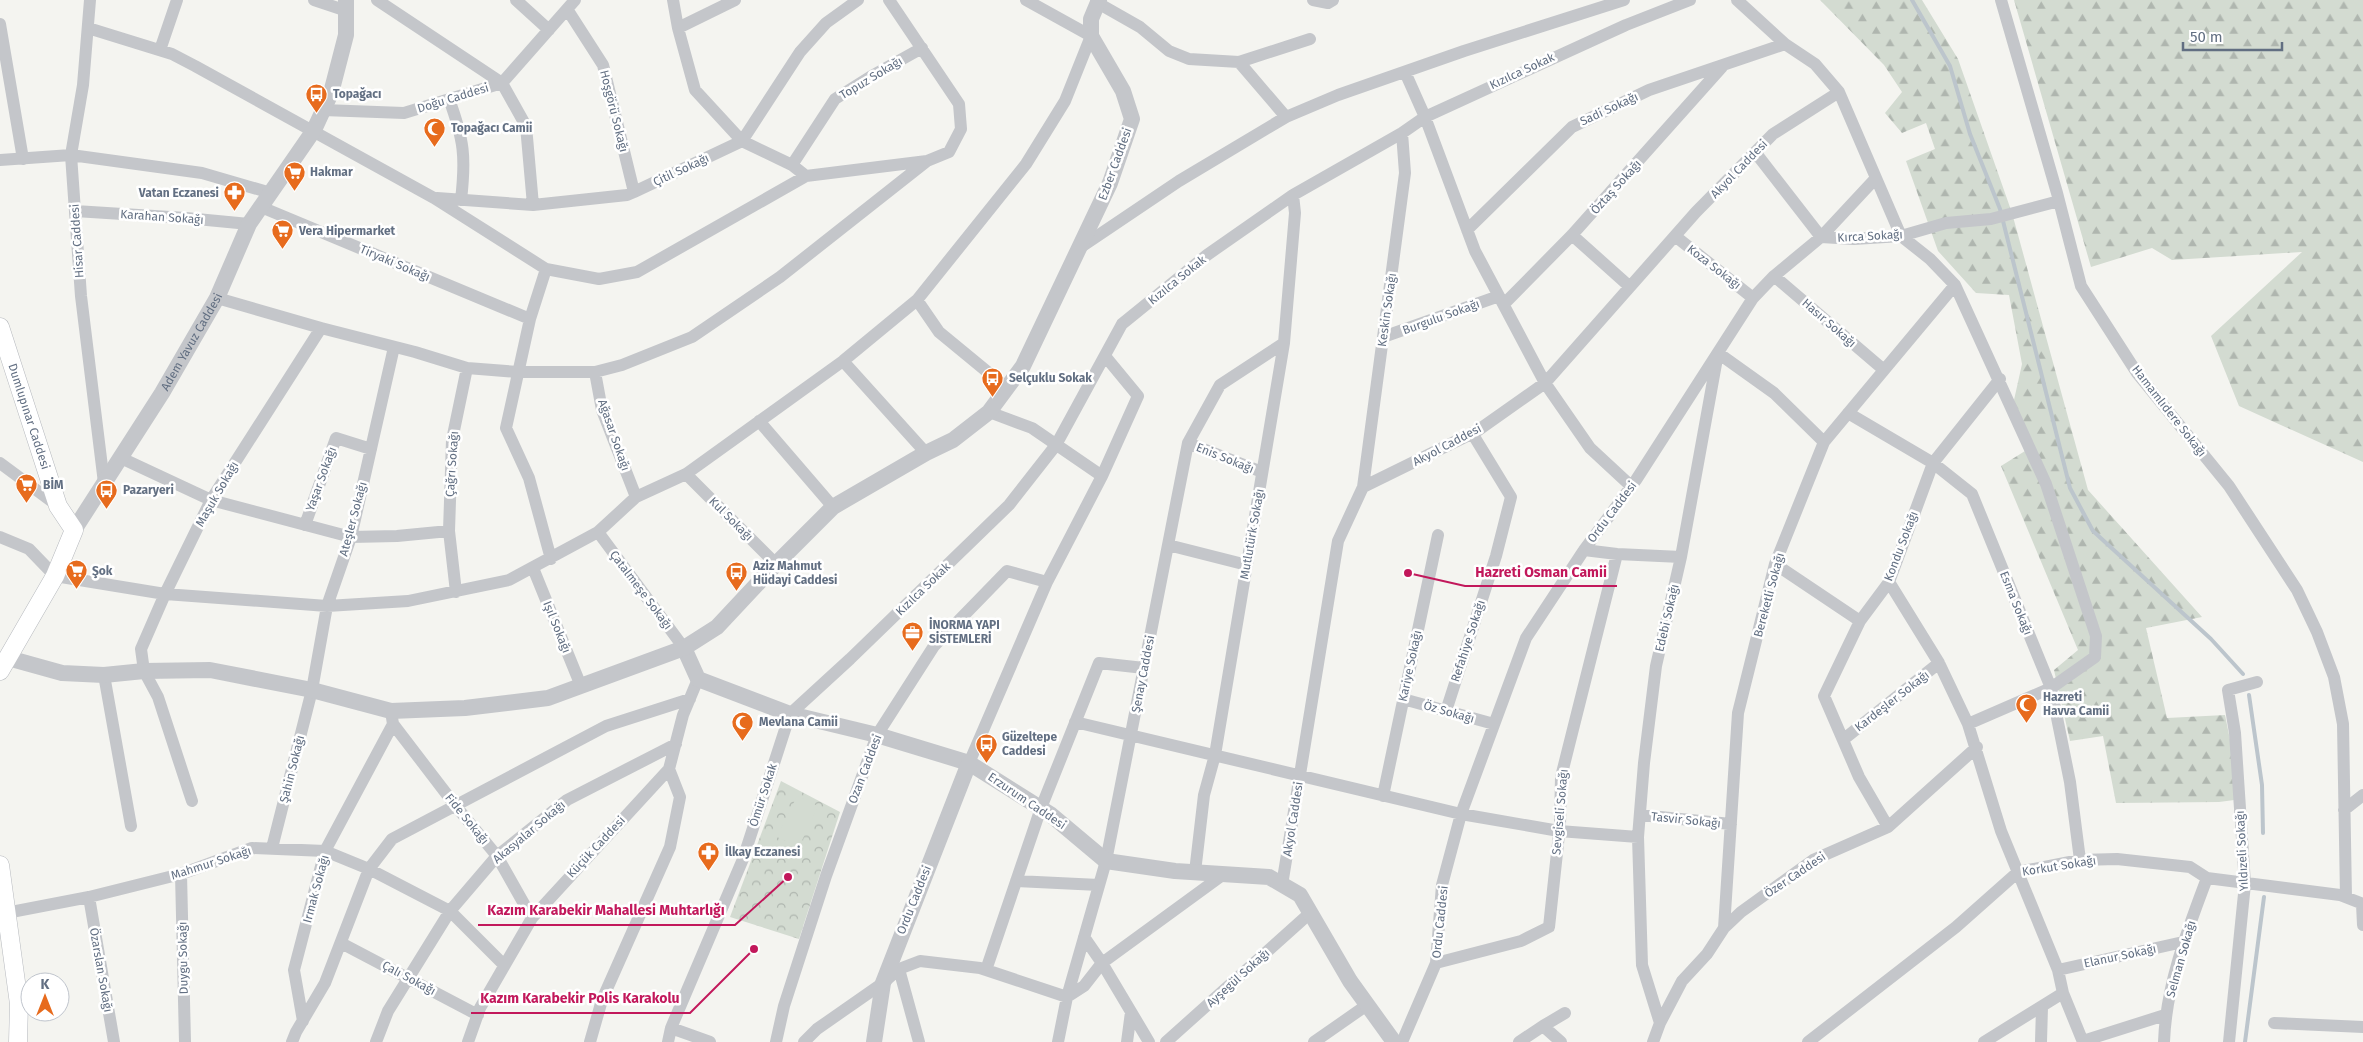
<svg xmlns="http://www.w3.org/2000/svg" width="2363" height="1042" viewBox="0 0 2363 1042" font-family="'Fira Sans',sans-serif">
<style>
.forest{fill:url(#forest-firs)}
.park{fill:url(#park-crowns)}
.garden{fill:#d3dbd1}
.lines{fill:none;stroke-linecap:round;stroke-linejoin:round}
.stream{stroke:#bcc5cc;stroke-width:4}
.secondary-casing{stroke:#b6b9be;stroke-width:19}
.minor{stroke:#c4c6ca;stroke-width:12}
.tertiary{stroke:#c4c6ca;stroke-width:16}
.secondary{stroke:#fff;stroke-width:18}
.labels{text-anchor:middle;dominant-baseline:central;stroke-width:5;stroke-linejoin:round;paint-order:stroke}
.street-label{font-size:12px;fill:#626f82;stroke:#fff}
.poi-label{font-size:12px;font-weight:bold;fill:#626f82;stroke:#fff;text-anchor:start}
.leader{fill:none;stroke:#c2185b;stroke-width:2}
.callout-dot{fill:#c2185b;stroke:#fff;stroke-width:2}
.callout-label{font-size:14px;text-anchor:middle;font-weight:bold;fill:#c2185b;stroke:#fff;stroke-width:5;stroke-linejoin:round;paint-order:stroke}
</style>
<defs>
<pattern id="forest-firs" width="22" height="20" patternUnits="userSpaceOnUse" patternTransform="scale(1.25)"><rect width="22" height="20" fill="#d3dbd1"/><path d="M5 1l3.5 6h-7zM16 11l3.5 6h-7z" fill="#afb6af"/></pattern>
<pattern id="park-crowns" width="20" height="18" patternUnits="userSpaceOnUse" patternTransform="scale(1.25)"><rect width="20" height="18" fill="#d3dbd1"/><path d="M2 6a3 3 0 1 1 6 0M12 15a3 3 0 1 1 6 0" fill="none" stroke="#afb6af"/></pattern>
</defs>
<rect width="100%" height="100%" fill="#f4f4f0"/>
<path class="forest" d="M1820,0H1922L1958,59L2012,213L2088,490L2202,617L2146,628L2167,718L2225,715L2242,799L2219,802L2116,803L2103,736L2070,741L2054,670L2078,650L2001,466L2025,451L2014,400L2022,364L2009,295L1976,293L1938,251L1906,161L1935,149L1926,123L1902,133L1885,113L1902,92L1884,65Z
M2014,0H2363V462L2239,406L2211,336L2302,252L2172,260L2152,248L2091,267Z"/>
<path class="park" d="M781,781L840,812L799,939L730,917Z"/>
<path class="garden" d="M797,796L818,806L799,847L777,837Z"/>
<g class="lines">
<path class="stream" d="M1912,0L1950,66L1970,134L2000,209L2070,488L2093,531L2211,639L2243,674
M2249,695L2262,785L2263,833
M2245,1042L2264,897"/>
<defs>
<g id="secondary">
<path id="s2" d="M0,327L58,506L74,530L55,576L0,671"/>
<path d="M0,865L19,1004L18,1042"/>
</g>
</defs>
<use href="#secondary" class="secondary-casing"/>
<path class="minor" d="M90,0L83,85L71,155L81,296L104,483
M314,0L347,11
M377,0L502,83L526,126L533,205
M516,0L549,30
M673,0L678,28L695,90L742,141L792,165L806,176L927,161
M1313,0L1328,3L1333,0
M1737,0L1785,44L1815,64L1839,92L1901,236L1930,259L1955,285L2046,484L2096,636L2095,657L2051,688L1968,724
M2001,0L2057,193L2081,286L2137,373L2229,486L2297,590L2317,632L2334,677L2343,724L2346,897
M1096,2L1140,27L1169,51L1189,59L1239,62L1286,117
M567,9L603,65L634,192
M0,24L23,159
M88,28L172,54L195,66L434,198L546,269L599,279L637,272L806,176
M678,28L735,0
M160,50L177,0
M1239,62L1310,39
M1405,72L1425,117L1475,251L1545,383L1590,448L1631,486
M449,99C464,140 466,157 461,200
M323,110L404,113L502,83L575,0
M1755,152L1821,237L1854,239L1901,236L1946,223L1991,219L2059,201
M0,160L71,155L202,173L271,193
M792,165L835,99L870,77L922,48
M437,198L533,205L627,195L634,192L742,141L800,52L826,23L858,0
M261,207L530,319
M75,211L186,218L249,224
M1467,230L1572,127L1649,90L1785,44
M1572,235L1629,286
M1675,236L1753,298
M1081,247L1179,181L1286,117L1338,95L1464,51L1624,0
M546,269L530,319L506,428L529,478L551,559
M1774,276L1884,370
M217,298L321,328L415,352L467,368L518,372H595L622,365L692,337L780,277L927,161L949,152L961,129L959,104L889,0
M917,300L939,332L1007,388
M1504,304L1572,235L1722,67
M1383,337L1499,296
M843,361L926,453
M595,372L602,410L636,497
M1848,413L1933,463L1972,494L2051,688L2070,782L2080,860
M759,421L833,507
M1188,443L1262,472
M121,458L211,500L351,537L397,536L449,531L456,592
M0,463L58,506
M686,474L776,564
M1102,476L1138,396L1105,356
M1363,487L1405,173L1402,133
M305,525L336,438L371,449
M449,531L452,440L467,368
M598,532L684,648
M0,537L29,549L55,576L165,594L327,606L408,601L509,580L598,532L636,497L686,474L843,361L917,300L1026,164L1065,101L1091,36L1026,0
M1168,545L1247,565
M1584,550L1617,554L1681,557
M1775,564L1860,621
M533,568L581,686
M1889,582L1939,663L1968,724L2001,831L2058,970L2063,993L2083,1042
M104,675L131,826
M1403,699L1494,724
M1446,711L1496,556L1511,497L1472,433
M1075,722L1461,814L1559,831L1638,837
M393,724L455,805L497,856L532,918
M1844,739L1939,663
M969,763L1047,582L1102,476L1032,428L989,412
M1383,796L1438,535
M192,801L158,697L144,671L141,649L165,594L211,500L321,328
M2344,810L2363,795
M1640,815L1731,824
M1888,827L1859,777L1824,696L1860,621L1889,582L1933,463L2000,379
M272,848L312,690L327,606L351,537L394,347
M1195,872L1204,795L1215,755L1284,343L1295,213L1293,195
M181,874L185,1042
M1016,881L1099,885
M1282,885L1338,541L1363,487L1477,431L1545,383L1696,212L1773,134L1839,92
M89,897L114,1042
M2362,904L2363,925
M6,913L89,897L181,874L252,848L325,851L369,869L450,911L504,965
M1724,928L1738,713L1775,564L1824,442L1955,285
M1084,937L1102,963L1149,1042
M341,943L478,1015
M1436,963L1521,941L1549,927L1560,825L1561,777L1617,554
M899,969L919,1042
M986,970L1041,808L1099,663L1144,668
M2058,970L2183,942
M303,1021L294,970L325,851L393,724L391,711
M1660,1023L1642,965L1638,837L1644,763L1656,666L1681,557L1718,353L1774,393L1824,442
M2274,1023L2363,1027
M1543,1026L1565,1013
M671,1028L710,1042
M2083,1041L2165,1015
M292,1042L296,1032L325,983L369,869L392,839L606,726L690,699
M376,1042L388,1011L450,911L497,856L567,800L676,744
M468,1042L480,1008L532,918L669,769L683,715L698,679
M590,1042L602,1000L670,847L680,797L669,769
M668,1042L671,1028L743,859L790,714L850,659L1009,505L1056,445L1122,324L1207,255L1293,195L1402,133L1425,117L1626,25L1690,0
M776,1042L784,1006L826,876L877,735L934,646L1007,571L1047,582
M804,1042L817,1029L883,983L899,969L920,961L980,968L1067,997L1084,986L1102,963L1224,874
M1058,1042L1067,997L1106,861L1188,443L1220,385L1284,343
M1127,1042L1131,1012
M1166,1042L1310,913
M1314,1042L1367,1005
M1402,1042L1436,963L1442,885L1461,814L1526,638L1584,550L1636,480L1753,298L1774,276L1821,237L1875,179
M1519,1042L1543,1026L1561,1042
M1653,1042L1660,1023L1682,981L1707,954L1724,928L1741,912L1813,860L1888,827L1977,747
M1808,1042L1956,927L2018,872L2080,860L2117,859L2190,867L2207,878L2340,895L2363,904
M1984,1042L2063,993
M2041,1042L2042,1007
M2164,1042C2166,985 2187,931 2207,878
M2229,1042L2245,884L2235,733L2228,690L2257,682"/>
<g class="tertiary">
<path id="s1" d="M74,530L162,393L217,298L249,224L314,130L331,93L346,35V0"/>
<path d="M684,648L698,679L790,714L877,735L969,763L1050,814L1106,861L1175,871L1269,877L1300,895L1350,981L1394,1042"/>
<path d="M8,658L62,673L104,675L144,671L210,670L312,690L391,711L465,708L548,698L684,648L717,627L776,564L833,507L926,453L953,440L989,412L1023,366L1110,183L1132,119L1123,91L1091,36V19L1099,0"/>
<path d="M874,1042L883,983L969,763"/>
</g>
<use href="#secondary" class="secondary"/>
</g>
<defs>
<symbol id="bus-pin" viewBox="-11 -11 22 30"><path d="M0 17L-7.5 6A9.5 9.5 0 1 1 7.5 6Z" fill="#e76b1d" stroke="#fff"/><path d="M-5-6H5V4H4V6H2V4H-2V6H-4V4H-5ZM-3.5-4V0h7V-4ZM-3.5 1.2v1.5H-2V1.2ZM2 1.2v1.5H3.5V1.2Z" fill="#fff"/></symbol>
<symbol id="mosque-pin" viewBox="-11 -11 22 30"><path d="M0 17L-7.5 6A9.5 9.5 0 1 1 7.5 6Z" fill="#e76b1d" stroke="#fff"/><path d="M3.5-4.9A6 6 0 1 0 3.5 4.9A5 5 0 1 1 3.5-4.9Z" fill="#fff"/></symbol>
<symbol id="supermarket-pin" viewBox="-11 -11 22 30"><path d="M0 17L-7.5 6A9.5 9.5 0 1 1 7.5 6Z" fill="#e76b1d" stroke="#fff"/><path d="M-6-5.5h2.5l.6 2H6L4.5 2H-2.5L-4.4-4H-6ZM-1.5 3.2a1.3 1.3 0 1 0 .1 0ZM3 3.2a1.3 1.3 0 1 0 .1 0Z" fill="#fff"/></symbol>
<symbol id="pharmacy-pin" viewBox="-11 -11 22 30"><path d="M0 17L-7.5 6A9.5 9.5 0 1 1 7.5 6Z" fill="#e76b1d" stroke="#fff"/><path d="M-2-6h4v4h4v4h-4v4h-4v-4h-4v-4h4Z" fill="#fff"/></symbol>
<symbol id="office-pin" viewBox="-11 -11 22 30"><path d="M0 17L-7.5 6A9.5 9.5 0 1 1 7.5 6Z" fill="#e76b1d" stroke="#fff"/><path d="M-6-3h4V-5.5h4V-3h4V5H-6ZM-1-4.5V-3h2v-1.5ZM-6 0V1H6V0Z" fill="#fff"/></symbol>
</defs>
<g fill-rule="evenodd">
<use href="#bus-pin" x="304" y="82" width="25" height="34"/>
<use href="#mosque-pin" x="422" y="116" width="25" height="34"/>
<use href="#supermarket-pin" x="282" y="160" width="25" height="34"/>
<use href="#pharmacy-pin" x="222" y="180" width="25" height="34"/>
<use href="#supermarket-pin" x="270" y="218" width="25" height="34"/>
<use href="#bus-pin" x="980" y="366" width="25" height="34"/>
<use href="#supermarket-pin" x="14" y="472" width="25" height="34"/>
<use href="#bus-pin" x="94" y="478" width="25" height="34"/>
<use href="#supermarket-pin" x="64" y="558" width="25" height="34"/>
<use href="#bus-pin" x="724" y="560" width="25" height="34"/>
<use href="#office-pin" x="900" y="620" width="25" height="34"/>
<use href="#mosque-pin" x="2014" y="692" width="25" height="34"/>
<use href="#mosque-pin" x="730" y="710" width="25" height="34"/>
<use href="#bus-pin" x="974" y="732" width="25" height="34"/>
<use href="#pharmacy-pin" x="696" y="840" width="25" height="34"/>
</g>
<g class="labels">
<g class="street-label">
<text transform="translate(1522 71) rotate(-25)">Kızılca Sokak</text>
<text transform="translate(871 78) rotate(-31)">Topuz Sokağı</text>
<text transform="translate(453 98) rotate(-17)">Doğu Caddesi</text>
<text transform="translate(1609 109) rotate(-25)">Sadi Sokağı</text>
<text transform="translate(614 111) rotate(76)">Hoşgörü Sokağı</text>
<text transform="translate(1115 164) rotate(-70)">Ezber Caddesi</text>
<text transform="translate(1739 169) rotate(-46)">Akyol Caddesi</text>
<text transform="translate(681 170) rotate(-25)">Çitil Sokağı</text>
<text transform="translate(1616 187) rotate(-48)">Öztaş Sokağı</text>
<text transform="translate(162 217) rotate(4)">Karahan Sokağı</text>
<text transform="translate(1870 236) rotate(-3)">Kırca Sokağı</text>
<text transform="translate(77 241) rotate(-94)">Hisar Caddesi</text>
<text transform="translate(395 263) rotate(23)">Tiryaki Sokağı</text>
<text transform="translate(1714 267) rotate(38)">Koza Sokağı</text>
<text transform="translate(1177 280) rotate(-39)">Kızılca Sokak</text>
<text transform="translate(1387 310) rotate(-82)">Keskin Sokağı</text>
<text transform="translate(1441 317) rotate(-20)">Burgulu Sokağı</text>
<text transform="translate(1829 323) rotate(41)">Hasır Sokağı</text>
<text stroke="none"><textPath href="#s1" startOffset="222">Adem Yavuz Caddesi</textPath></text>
<text transform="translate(2169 411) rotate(52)">Hamamlıdere Sokağı</text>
<text stroke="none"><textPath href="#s2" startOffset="94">Dumlupınar Caddesi</textPath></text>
<text transform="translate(614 435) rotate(71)">Ağasar Sokağı</text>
<text transform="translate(1447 445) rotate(-28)">Akyol Caddesi</text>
<text transform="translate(1225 458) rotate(22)">Enis Sokağı</text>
<text transform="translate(452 464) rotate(-86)">Çağrı Sokağı</text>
<text transform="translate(321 479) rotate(-70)">Yaşar Sokağı</text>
<text transform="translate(217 494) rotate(-60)">Maşuk Sokağı</text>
<text transform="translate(1612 512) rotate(-53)">Ordu Caddesi</text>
<text transform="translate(353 519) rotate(-75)">Ateşler Sokağı</text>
<text transform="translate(731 519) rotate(45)">Kul Sokağı</text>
<text transform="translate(1252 534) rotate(-80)">Mutlutürk Sokağı</text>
<text transform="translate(1901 546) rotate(-69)">Kondu Sokağı</text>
<text transform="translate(923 589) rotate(-44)">Kızılca Sokak</text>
<text transform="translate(641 590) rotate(53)">Çatalmeşe Sokağı</text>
<text transform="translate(1769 595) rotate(-75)">Bereketli Sokağı</text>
<text transform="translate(2016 603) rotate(68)">Esma Sokağı</text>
<text transform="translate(1667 618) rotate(-77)">Edebi Sokağı</text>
<text transform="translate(557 627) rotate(68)">Işıl Sokağı</text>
<text transform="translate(1468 641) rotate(-72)">Refahiye Sokağı</text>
<text transform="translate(1410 666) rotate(-78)">Kariye Sokağı</text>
<text transform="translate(1143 674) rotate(-79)">Şenay Caddesi</text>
<text transform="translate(1892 701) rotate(-38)">Kardeşler Sokağı</text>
<text transform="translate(1449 712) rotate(16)">Öz Sokağı</text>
<text transform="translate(292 769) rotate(-76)">Şahin Sokağı</text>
<text transform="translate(865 769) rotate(-69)">Ozan Caddesi</text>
<text transform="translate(763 795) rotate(-72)">Ömür Sokak</text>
<text transform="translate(1027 801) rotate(34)">Erzurum Caddesi</text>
<text transform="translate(1560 812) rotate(-85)">Sevgiseli Sokağı</text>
<text transform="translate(467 819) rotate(51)">Fide Sokağı</text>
<text transform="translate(1293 819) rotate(-81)">Akyol Caddesi</text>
<text transform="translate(1686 820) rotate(6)">Tasvir Sokağı</text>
<text transform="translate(529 832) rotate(-40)">Akasyalar Sokağı</text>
<text transform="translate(596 847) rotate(-47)">Küçük Caddesi</text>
<text transform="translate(2242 851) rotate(-93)">Yıldızeli Sokağı</text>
<text transform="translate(211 863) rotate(-18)">Mahmur Sokağı</text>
<text transform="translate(2059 866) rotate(-9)">Korkut Sokağı</text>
<text transform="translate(1795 875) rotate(-34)">Özer Caddesi</text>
<text transform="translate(316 889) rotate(-75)">Irmak Sokağı</text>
<text transform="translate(914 900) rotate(-68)">Ordu Caddesi</text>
<text transform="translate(1440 922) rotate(-84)">Ordu Caddesi</text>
<text transform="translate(2120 956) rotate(-12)">Elanur Sokağı</text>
<text transform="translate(183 958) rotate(-91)">Duygu Sokağı</text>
<text transform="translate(2181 959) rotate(-74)">Selman Sokağı</text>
<text transform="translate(101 970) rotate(80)">Özarslan Sokağı</text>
<text transform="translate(409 978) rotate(28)">Çalı Sokağı</text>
<text transform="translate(1238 978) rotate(-42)">Ayşegül Sokağı</text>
</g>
<g class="poi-label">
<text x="333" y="94">Topağacı</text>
<text x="451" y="128">Topağacı Camii</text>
<text x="310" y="172">Hakmar</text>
<text x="219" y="193" text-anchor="end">Vatan Eczanesi</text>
<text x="299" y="231">Vera Hipermarket</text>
<text x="1009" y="378">Selçuklu Sokak</text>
<text x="43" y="485">BİM</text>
<text x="123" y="490">Pazaryeri</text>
<text x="753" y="566">Aziz Mahmut<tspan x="753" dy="14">Hüdayi Caddesi</tspan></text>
<text x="92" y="571">Şok</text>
<text x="929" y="625">İNORMA YAPI<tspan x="929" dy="14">SİSTEMLERİ</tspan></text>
<text x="2043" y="697">Hazreti<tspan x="2043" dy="14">Havva Camii</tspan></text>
<text x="759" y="722">Mevlana Camii</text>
<text x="1002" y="737">Güzeltepe<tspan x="1002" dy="14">Caddesi</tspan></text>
<text x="725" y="852">İlkay Eczanesi</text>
</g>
</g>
<path class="leader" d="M1408 573L1465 586H1617M788 877L735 925H478M754 949L690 1013H471"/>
<g class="callout-dot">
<circle cx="1408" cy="573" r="5"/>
<circle cx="788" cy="877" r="5"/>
<circle cx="754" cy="949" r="5"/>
</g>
<g class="callout-label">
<text x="1541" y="577">Hazreti Osman Camii</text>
<text x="606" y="915">Kazım Karabekir Mahallesi Muhtarlığı</text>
<text x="580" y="1003">Kazım Karabekir Polis Karakolu</text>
</g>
<g transform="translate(45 997)"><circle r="24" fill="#ffffff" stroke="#c0c5cd"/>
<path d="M0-4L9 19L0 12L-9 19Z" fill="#e76b1d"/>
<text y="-8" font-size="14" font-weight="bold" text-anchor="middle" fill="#626f82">K</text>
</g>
<path d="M2183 42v8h99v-8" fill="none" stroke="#626f82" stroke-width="2.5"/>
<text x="2190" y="42" font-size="15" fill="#626f82" stroke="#ffffff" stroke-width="4" paint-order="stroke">50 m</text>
</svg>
